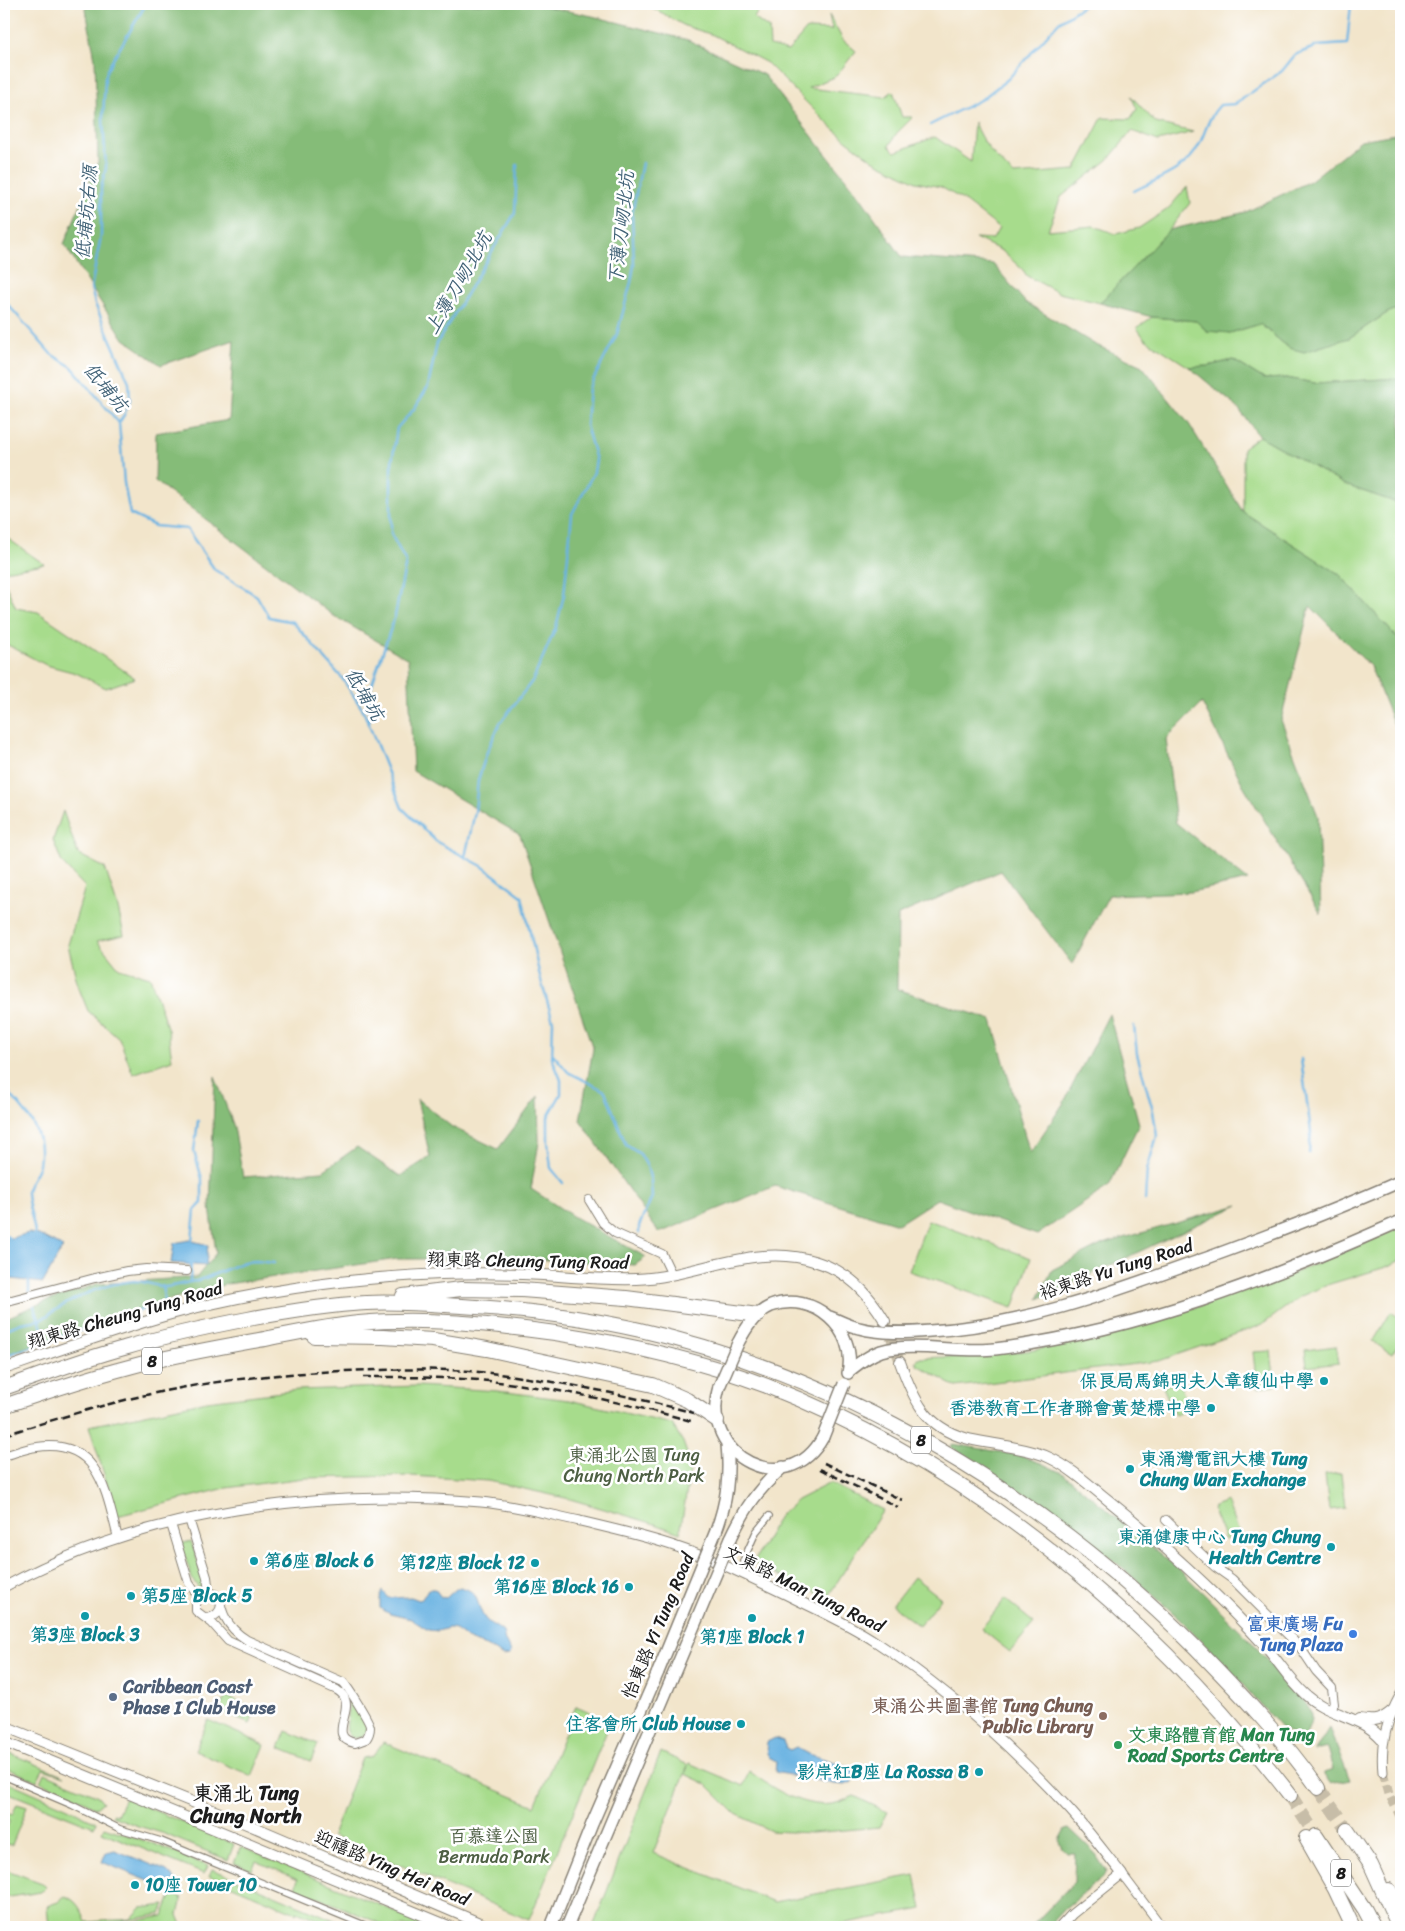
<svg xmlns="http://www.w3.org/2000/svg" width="1405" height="1931" viewBox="0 0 1405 1931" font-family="Sriracha,'LXGW WenKai TC',sans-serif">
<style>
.green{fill:#a7dc8c;stroke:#627c54}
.forest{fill:#85bc78;stroke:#506c4a}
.water{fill:#6ab3e2;stroke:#43687f}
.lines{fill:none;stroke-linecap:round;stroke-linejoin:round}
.stream{stroke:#6ab3e2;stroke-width:2.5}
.tertiary-tunnel{stroke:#c7bda8;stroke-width:9;stroke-dasharray:9 4.5;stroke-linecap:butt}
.secondary-tunnel{stroke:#c7bda8;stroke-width:10;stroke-dasharray:10 5;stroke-linecap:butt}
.motorway-tunnel{stroke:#c7bda8;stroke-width:14;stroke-dasharray:14 7;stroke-linecap:butt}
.pedestrian-casing{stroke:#878074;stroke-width:8}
.minor-casing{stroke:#878074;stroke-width:10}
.tertiary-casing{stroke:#878074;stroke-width:11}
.secondary-casing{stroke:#878074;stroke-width:12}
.primary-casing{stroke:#878074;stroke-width:14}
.motorway-casing{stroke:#878074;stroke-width:16}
.pedestrian{stroke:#fff;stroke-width:5.5}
.minor{stroke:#fff;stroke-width:8}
.tertiary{stroke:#fff;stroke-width:9}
.secondary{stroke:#fff;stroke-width:10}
.primary{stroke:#fff;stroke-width:11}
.motorway{stroke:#fff;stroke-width:14}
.rail{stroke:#1c1c1c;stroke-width:2.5;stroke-dasharray:8 4;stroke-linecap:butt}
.primary-bridge-casing{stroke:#878074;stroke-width:14;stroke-linecap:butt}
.primary-bridge{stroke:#fff;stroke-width:11}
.culture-dot{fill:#0f9aa8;stroke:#fff;stroke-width:2}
.shop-dot{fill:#3f7fe0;stroke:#fff;stroke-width:2}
.service-dot{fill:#5c6f8a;stroke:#fff;stroke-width:2}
.education-dot{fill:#8d6e63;stroke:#fff;stroke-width:2}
.leisure-dot{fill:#2e9e5b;stroke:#fff;stroke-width:2}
.labels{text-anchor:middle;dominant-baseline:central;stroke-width:5;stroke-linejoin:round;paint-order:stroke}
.shield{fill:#fff;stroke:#606060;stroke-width:1}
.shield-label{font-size:16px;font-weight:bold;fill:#1c1c1c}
.street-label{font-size:18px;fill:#1c1c1c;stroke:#fff}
.culture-label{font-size:18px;font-weight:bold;fill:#0d838f;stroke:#fff;text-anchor:end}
.park-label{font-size:18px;fill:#4d5f43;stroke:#fff}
.shop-label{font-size:18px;font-weight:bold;fill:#366cbe;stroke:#fff;text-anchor:end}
.service-label{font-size:18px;font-weight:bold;fill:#4e5e75;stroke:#fff;text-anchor:start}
.education-label{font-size:18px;font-weight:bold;fill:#785e54;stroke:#fff;text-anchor:end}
.leisure-label{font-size:18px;font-weight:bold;fill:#27864d;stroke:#fff;text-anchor:start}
.water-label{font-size:19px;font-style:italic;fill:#3f6075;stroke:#fff}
.quarter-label{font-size:20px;font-weight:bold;fill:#1c1c1c;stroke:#fff}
</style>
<rect width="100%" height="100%" fill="#fff"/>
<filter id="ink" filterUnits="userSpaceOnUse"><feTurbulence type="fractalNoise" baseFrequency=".02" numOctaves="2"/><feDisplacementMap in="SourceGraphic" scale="10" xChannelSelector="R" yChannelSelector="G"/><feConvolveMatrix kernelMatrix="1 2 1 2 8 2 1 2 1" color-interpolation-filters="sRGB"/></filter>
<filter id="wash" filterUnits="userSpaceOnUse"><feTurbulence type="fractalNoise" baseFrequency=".0096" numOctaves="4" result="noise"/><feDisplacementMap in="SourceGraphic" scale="20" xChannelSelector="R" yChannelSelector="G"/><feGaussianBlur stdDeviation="1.12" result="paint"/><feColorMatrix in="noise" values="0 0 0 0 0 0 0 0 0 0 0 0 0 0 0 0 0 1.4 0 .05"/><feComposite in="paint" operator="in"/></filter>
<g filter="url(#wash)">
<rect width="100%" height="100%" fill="#f2e5cb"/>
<path class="green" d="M646,4H762L754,18L769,29L770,46L788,51L807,29L832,30L829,15L843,40L856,51L836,76L808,88L885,97L893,91L902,117H913L896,134L889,146L895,152L935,137L971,162L974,122C981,143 998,160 1014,175L1075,170L1102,118L1130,119L1137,109L1131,96L1156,123L1193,132L1158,141L1132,131L1108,160L1061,197L1048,230L1094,226L1116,234L1139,228L1168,209L1187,187L1190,203L1169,230L1100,303L1059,293L1027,276L1023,270L1002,251L975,238L993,239L999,228L963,200L941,187L916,182L874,161L846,140L825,121L767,63L713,35L685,26Z
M1401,307V378L1315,383L1286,378L1264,379L1233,360L1208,366L1189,367L1145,339L1137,328L1152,317L1196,321L1207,331L1223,332L1230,333L1260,324L1289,348L1349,338L1387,313Z
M1259,436L1345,485L1401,504V642L1339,574L1243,512V448Z
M4,536L44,564L4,571Z
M4,581L16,608L38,612L135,678L106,688L76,673L46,665L4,643Z
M63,811L78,854L105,868L118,908L124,935L97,941L119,968L150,977L168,1030L172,1060L133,1074L119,1038L88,1011L78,986L68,945L85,887L62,863L53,840Z
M928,1220L1031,1258L1013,1308L909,1271Z
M1401,1227V1260L1386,1267L1330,1284L1301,1296L1262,1325L1159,1361L956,1387L917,1365L916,1361L920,1358L972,1356L1035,1350L1099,1336L1197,1307L1282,1278Z
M1391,1312L1401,1319V1339L1392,1354L1373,1342Z
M1336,1346L1339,1363L1307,1367L1305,1350Z
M1271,1351L1275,1386L1257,1388L1253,1352Z
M1178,1380L1190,1409L1175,1415L1163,1387Z
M418,1386L498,1391L569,1400L672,1424L683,1442L691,1465L680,1533L655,1524L570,1499L488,1481L412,1476L304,1478L226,1488L117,1516L89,1426L207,1401L298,1390Z
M1341,1473L1345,1508L1329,1510L1325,1475Z
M830,1483L883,1510L827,1598L753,1563L779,1516L797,1500Z
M1227,1502L1240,1534L1225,1540L1212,1508Z
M191,1541L203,1579L202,1587L199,1588L193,1581L181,1544Z
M914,1577L941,1598L919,1626L892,1605Z
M1005,1599L1034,1623L1010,1652L981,1629Z
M330,1679L342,1685L366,1724L367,1731L362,1737L353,1738C333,1726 369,1704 329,1681Z
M226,1696L256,1709L250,1724L219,1711Z
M576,1706L611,1721L529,1920L332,1836L362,1758L373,1756L383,1742L535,1806Z
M208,1720L265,1745L252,1776L195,1751Z
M286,1731L318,1744L311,1761L279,1748Z
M4,1751L65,1776L43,1769L37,1781L4,1767Z
M661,1752L688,1765L689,1763L743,1786L749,1771C772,1788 801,1808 832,1804C839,1803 847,1799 854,1796L887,1812L879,1827L812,1833L771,1831L736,1814L706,1784L685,1774L688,1766L653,1853L774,1902L915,1875L922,1909L825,1927H593Z
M45,1773L98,1796L103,1802L96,1808L78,1798L41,1782Z
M4,1780L68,1808L96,1822L94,1827L4,1791Z
M125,1798L234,1844L228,1860L162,1833L138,1826L112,1816L113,1814L117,1815Z
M17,1804L27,1807L12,1845L4,1844V1832L10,1821L4,1818V1812L12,1815Z
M104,1827L157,1845L208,1866L204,1874L102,1832Z
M241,1847L406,1916L419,1924L420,1927H389L295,1888L298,1879L256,1861L252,1870L234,1863Z
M4,1869L42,1883L46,1887L41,1892L4,1898Z
M212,1869L351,1927H336L297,1911L296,1913L209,1876Z
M172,1894L182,1898L178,1915L183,1927H105L163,1916Z
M65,1896C78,1901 81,1910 86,1922L131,1919L141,1908L165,1905L161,1914L93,1927H49L47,1906L58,1902Z"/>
<path class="forest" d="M85,4H534L592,16L688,40L764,75L861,198L902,257L993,264L1025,302L1094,344L1142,366L1189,424L1243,512L1339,574L1401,642V742L1370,666L1310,606L1281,720L1318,816L1321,914L1243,785L1202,703L1166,739L1176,823L1248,880L1191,892L1109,895L1072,964L1001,871L898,915L897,989L992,1020L1030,1153L1063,1104L1109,1014L1139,1124L1109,1186L1037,1235L937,1199L898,1224L775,1186L659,1233L580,1120L593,1049L520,835L413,771L408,659L334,616L155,481L156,433L229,420L234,340L161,365L124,339L64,244L98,162L95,59Z
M1401,133V307L1387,313L1349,338L1304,352L1289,348L1260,324L1230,333L1207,331L1196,321L1152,317L1100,303L1169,230L1246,212L1310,181L1361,140Z
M1233,360L1264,379L1286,378L1315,383L1401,378V504L1345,485L1259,436L1237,407L1189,367L1208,366Z
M215,1076L234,1127L243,1177L323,1171L357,1147L400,1176L430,1157L417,1099L452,1127L498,1149L538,1096L539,1142L531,1189L574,1217L646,1257L635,1265L534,1259H397L227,1284L161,1302L4,1355V1319L41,1303L97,1284L197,1277L216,1253L210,1207Z
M1239,1205L1038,1299L1052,1270L1103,1244Z
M953,1444L1018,1455L1041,1463L1064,1474L1182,1572L1248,1638L1306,1704C1316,1718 1309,1725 1304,1740L1281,1728L1228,1668L1179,1618L1111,1558L1038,1502L951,1447Z
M1329,1728L1350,1780L1330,1784L1324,1775V1773L1333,1770L1327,1748L1315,1751Z
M1069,1828L1094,1852L1106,1871L1103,1877L1065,1908L1047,1927H1031L1074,1882L1075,1853H1067L1063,1849L1059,1840L1065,1829Z"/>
<path class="water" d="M29,1233L39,1235L63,1247L43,1283L4,1278V1240Z
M189,1240L208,1245L206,1266L171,1263L174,1243Z
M460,1587C481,1592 475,1603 484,1617C488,1624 498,1627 503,1632L505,1641L511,1652L510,1655L503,1656L486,1646L471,1641L453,1628H448L438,1631L428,1630L411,1619L390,1614L380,1608V1599L383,1591L389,1598L411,1597L419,1600L422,1599L428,1589H435L441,1597L446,1598L456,1589Z
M775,1738L783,1741L786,1748L790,1750L796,1747L809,1754L850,1767L855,1774L852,1782L845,1785L834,1784L775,1772L776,1762C767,1758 765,1751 767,1742Z
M115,1850L167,1871L175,1879L174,1882L161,1886L102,1862L106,1852Z"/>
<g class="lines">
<path class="stream" d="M930,125L982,99L1008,79L1059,22L1086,4
M1134,191C1157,179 1187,170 1199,145C1207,129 1207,119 1220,105L1235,104L1282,71L1295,55L1317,46L1347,44L1351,4
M4,300L51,354L72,367L119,423L124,483L130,514L155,526L187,529L215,570L257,596L269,617L293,622L342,678L363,710L402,808L437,842L482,866L522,896L540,977L553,1021L552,1058L561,1080V1094L548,1117V1142L551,1168L563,1183
M119,423L124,415L130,401L129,382L95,304L91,288L101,236V188L106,168L103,119L105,78L108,68L146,4
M369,726L371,687L395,616L406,562L391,534V469L397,428L414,409L428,387L437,343L515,213L517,165
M465,857L475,812L478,780L487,752L500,723L533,680L556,627L564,595L572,514L594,472L596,460L586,425L589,388L617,334L631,282L634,265L632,214L642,163
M1134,1026L1137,1054L1153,1111L1157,1136L1147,1170L1145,1200
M553,1054L568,1072L605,1091L626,1145L640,1154L647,1166L651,1181L652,1197L639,1226V1233
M1301,1059L1311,1132L1309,1153
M9,1093C28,1114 45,1133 39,1164C37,1174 28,1181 27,1192C27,1204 34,1221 35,1234
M4,1234L9,1238
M192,1240L195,1210L202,1203V1179L194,1151L198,1121
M29,1281V1292
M190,1281L191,1265
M34,1306L47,1342
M39,1321C68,1301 98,1284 134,1281C145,1281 154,1286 164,1287C175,1287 187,1281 198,1281L244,1262L256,1261L274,1263
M4,1330L21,1323L39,1320
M4,1356L165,1302L162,1286"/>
</g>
</g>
<g filter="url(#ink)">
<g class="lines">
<path class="tertiary-tunnel" d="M1383,1772L1389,1794L1401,1818"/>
<path class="secondary-tunnel" d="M885,1321L900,1362"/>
<path class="motorway-tunnel" d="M1318,1788L1347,1830
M1290,1795L1316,1836"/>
<defs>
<path id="pedestrian" d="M743,1561L756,1532L769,1516
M4,1776L72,1805L120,1829L161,1841L369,1927"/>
<path id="minor" d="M589,1200L603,1223L615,1233L662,1254L672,1275
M4,1302L95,1278L127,1271L146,1269L187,1271
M4,1456C15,1453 26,1448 37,1447C99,1438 106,1492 118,1538
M189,1519L207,1577L209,1592
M1166,1520L1215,1567L1232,1579L1300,1647L1316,1671L1332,1688L1334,1704L1327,1709
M171,1524L189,1583L198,1596
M205,1592C222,1591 219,1606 225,1617C230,1627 237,1634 247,1640L343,1682C348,1687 370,1722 370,1727C370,1732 369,1735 366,1739L355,1743C328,1738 351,1714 345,1699C344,1695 340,1692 337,1690L228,1641L212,1623L196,1611V1600Z
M207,1618C215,1617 220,1613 221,1605
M1122,1874L1162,1927"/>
<path id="tertiary" d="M4,1587C146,1509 321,1488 481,1502C514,1505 547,1514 580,1521C612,1529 646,1536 677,1547C714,1559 751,1578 787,1595C817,1610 848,1623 876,1642C948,1689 1012,1747 1070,1810C1089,1831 1105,1853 1122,1874L1072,1914L1060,1927
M1383,1772C1380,1743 1387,1719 1401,1694"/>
<path id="secondary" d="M900,1362C913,1398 925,1427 965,1438C979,1442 993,1443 1006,1446C1021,1449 1036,1451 1050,1458C1071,1468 1089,1485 1108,1500C1163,1544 1217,1593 1265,1646C1279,1662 1290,1681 1306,1695C1329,1716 1363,1716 1383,1740
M4,1369C59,1350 115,1330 171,1314C259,1290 350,1278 441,1274C475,1273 509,1273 543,1275C574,1277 605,1280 636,1279C698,1277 755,1241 817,1262C849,1272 868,1293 885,1321
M1360,1719C1374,1722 1382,1720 1392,1711
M4,1726L247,1824L489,1927
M4,1742L451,1927"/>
<path id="primary" d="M830,1317C840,1321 849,1326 859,1328C882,1334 906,1333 930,1331C1026,1325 1118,1290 1207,1258C1273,1234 1338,1209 1401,1181
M738,1343C746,1328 755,1313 771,1306C813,1290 858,1330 848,1373
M849,1371C859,1363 869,1355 881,1351C912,1342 961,1353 995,1349C1137,1331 1271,1279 1401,1221
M719,1387C698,1457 788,1502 823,1437
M716,1531C727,1502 730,1476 727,1444
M731,1538C745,1508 758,1489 783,1467
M551,1927L592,1824L658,1672
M567,1927L672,1678"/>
<path id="motorway" d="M403,1296L461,1289L522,1290L626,1298L758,1315
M314,1336L383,1337L433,1340L487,1349L653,1385L687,1400L717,1420
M4,1388C44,1374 83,1359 124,1348C165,1336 206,1327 248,1319C286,1312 326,1305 366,1303C403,1301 440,1305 477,1307C532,1311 587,1318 640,1330C851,1378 1044,1496 1196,1648C1239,1692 1283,1738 1318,1788
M4,1406C45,1392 87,1378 129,1367C174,1355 220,1347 265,1339C296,1333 327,1326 359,1323C424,1317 490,1324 555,1333C627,1344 699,1360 767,1386C977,1468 1153,1618 1290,1795
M1347,1830L1371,1865L1399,1927
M1316,1836L1365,1910L1374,1927
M1306,1838L1335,1889L1353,1927
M1389,1890L1401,1908"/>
</defs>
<use href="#pedestrian" class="pedestrian-casing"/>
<use href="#minor" class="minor-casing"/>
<use href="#tertiary" class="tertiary-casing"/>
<use href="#secondary" class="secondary-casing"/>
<use href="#primary" class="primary-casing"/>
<use href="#motorway" class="motorway-casing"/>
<use href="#pedestrian" class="pedestrian"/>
<use href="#minor" class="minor"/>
<use href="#tertiary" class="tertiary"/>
<use href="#secondary" class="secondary"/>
<use href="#primary" class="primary"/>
<use href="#motorway" class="motorway"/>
<path class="rail" d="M363,1377C405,1377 447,1377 489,1381C557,1388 625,1403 691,1421
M4,1435C56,1419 107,1403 160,1392C233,1377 307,1371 381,1370C418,1369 454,1369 490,1373C559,1381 627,1395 694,1413
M824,1463L902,1500
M820,1469L898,1507"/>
<defs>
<path id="primary-bridge" d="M719,1387L738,1343
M823,1437L844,1384
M658,1672L716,1531
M672,1678L731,1538"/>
</defs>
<use href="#primary-bridge" class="primary-bridge-casing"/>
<use href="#primary-bridge" class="primary-bridge"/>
</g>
</g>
<g class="culture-dot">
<circle cx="1324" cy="1381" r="5"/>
<circle cx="1211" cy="1408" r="5"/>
<circle cx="1130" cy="1469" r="5"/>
<circle cx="1331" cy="1547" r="5"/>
<circle cx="254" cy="1561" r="5"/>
<circle cx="535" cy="1563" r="5"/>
<circle cx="629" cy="1587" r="5"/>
<circle cx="131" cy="1596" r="5"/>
<circle cx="85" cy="1616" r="5"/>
<circle cx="752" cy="1618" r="5"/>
<circle cx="741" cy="1724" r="5"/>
<circle cx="979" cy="1772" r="5"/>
<circle cx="135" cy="1885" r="5"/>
</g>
<circle class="shop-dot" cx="1353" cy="1634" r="5"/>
<circle class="service-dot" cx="113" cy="1697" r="5"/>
<circle class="education-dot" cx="1103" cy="1716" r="5"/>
<circle class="leisure-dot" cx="1118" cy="1745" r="5"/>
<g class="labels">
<g class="shield">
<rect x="142" y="1347.5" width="20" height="27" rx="4"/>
<rect x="911" y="1426.5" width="20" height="27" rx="4"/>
<rect x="1331" y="1859.5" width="20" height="27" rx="4"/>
</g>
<g class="shield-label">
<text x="152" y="1361">8</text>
<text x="921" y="1440">8</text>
<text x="1341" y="1873">8</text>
</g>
<g class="street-label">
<text transform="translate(528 1261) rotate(1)">翔東路 Cheung Tung Road</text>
<text transform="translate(1116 1269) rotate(-18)">裕東路 Yu Tung Road</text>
<text transform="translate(125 1315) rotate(-16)">翔東路 Cheung Tung Road</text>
<text transform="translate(804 1589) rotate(26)">文東路 Man Tung Road</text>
<text transform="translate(658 1626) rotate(-67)">怡東路 Yi Tung Road</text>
<text transform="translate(392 1868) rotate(23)">迎禧路 Ying Hei Road</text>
</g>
<g class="culture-label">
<text x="1314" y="1381">保良局馬錦明夫人章馥仙中學</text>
<text x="1201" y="1408">香港教育工作者聯會黃楚標中學</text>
<text x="1140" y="1459" text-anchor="start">東涌灣電訊大樓 Tung<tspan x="1140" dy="21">Chung Wan Exchange</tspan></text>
<text x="1321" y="1537">東涌健康中心 Tung Chung<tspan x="1321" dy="21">Health Centre</tspan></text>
<text x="264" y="1561" text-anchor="start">第6座 Block 6</text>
<text x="525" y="1563">第12座 Block 12</text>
<text x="619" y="1587">第16座 Block 16</text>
<text x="141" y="1596" text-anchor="start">第5座 Block 5</text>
<text x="85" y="1635" text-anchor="middle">第3座 Block 3</text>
<text x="752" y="1637" text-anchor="middle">第1座 Block 1</text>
<text x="731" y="1724">住客會所 Club House</text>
<text x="969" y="1772">影岸紅B座 La Rossa B</text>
<text x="145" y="1885" text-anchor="start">10座 Tower 10</text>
</g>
<g class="park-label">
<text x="634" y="1455">東涌北公園 Tung<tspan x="634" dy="21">Chung North Park</tspan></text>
<text x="494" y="1836">百慕達公園<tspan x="494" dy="21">Bermuda Park</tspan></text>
</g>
<g class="shop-label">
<text x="1343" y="1624">富東廣場 Fu<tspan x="1343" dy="21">Tung Plaza</tspan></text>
</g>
<g class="service-label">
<text x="123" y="1687">Caribbean Coast<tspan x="123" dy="21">Phase I Club House</tspan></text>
</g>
<g class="education-label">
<text x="1093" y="1706">東涌公共圖書館 Tung Chung<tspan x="1093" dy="21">Public Library</tspan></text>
</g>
<g class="leisure-label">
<text x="1128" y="1735">文東路體育館 Man Tung<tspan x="1128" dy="21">Road Sports Centre</tspan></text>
</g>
<g class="water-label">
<text transform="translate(86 212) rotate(-85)">低埔坑右源</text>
<text transform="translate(621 228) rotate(-84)">下薄刀屻北坑</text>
<text transform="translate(458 283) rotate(-60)">上薄刀屻北坑</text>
<text transform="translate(106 387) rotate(51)">低埔坑</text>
<text transform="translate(365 694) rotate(60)">低埔坑</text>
</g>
<g class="quarter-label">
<text x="246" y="1793">東涌北 Tung<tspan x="246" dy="23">Chung North</tspan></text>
</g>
</g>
<rect width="1405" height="1931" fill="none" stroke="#fff" stroke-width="20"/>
</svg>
